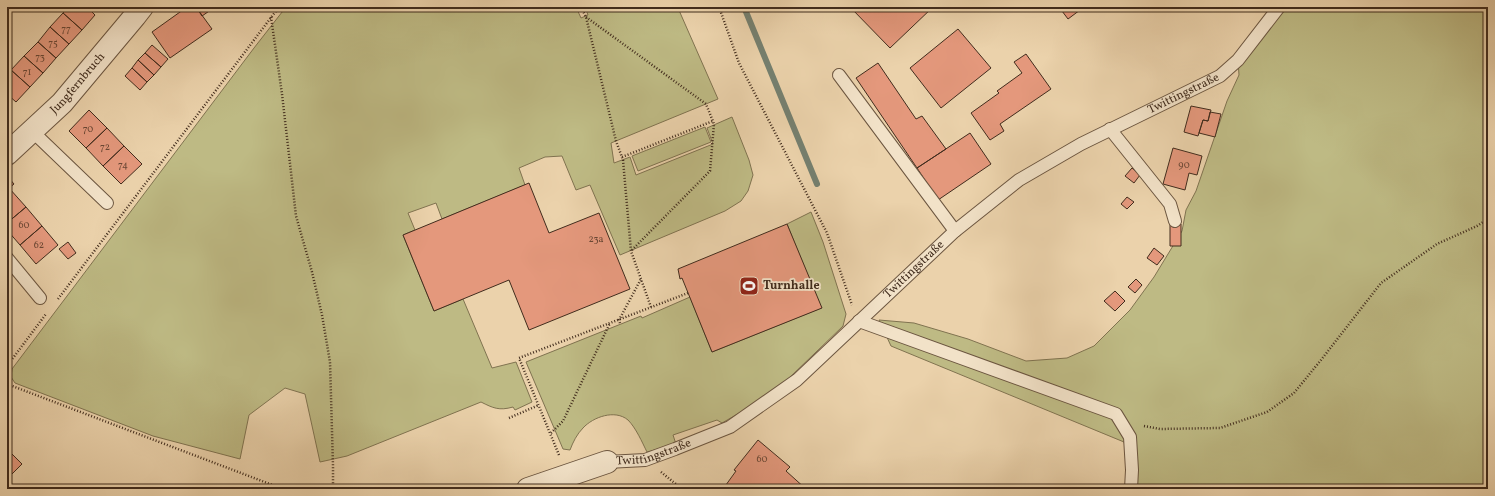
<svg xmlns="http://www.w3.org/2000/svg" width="1495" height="496" viewBox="0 0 1495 496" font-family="Vollkorn,serif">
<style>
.green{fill:#beba84;stroke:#807350}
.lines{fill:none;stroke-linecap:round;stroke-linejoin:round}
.stream{stroke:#758070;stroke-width:6}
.building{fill:#e4987c;stroke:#412c1d}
.service-casing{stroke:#6c5640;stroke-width:14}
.minor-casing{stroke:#6c5640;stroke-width:24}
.path{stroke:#412c1d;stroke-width:2.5;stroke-dasharray:1 2;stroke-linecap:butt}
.service{stroke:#f2e2c8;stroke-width:12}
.minor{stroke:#f2e2c8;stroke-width:22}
.labels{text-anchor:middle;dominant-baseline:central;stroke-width:3.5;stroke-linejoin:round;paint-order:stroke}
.number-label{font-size:10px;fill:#6a4735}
.street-label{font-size:12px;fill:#412c1d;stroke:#f2e2c8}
.poi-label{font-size:12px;font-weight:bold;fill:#412c1d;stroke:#f2e2c8;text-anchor:start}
</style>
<rect width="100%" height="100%" fill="#ebd2ab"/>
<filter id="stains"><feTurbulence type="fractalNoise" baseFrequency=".005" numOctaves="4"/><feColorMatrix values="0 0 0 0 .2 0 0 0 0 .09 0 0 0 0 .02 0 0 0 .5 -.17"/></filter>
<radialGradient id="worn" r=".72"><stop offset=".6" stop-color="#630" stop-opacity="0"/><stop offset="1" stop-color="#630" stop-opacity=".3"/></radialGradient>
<path class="green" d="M286,7H576L581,18L588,15L585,7H675L678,8L718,99L611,143L614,163L630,157L636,175L713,144L707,128L732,117L749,160L753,175L748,191L741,201L725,211L620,255L590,185L576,190L562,156L545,157L519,168L525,185L442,219L436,203L408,213L415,230L403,235L434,311L463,299L492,368L516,362L532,402L515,410L513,407C499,411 493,408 481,402L347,456L320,462L305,394L285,388L249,415L240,459L153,436L15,383L11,377L12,369L254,48Z
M1279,7H1488V489H1137L1124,442L891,346L879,320L914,323L968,339L1026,361L1067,358L1094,346L1130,310L1154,277L1182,231L1186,210L1196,191L1227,101L1239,75L1238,60Z
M705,127L711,142L638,171L632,156Z
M811,212L823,242L846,314L843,326L787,380L767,397L722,423L717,420L673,435L676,444L647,452C642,442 636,428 628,420C615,409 593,417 583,428C577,434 573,442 570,450L563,449L526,362L641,316L642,318L690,297L712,352L821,308L787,224Z"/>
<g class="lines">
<path class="stream" d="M744,7L817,184"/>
</g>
<path class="building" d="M68,7H87L95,15L82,30L63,13Z
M187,7H196L212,29L170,58L152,32Z
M196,7H215L202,16Z
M850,7H933L890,48Z
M1059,7H1084L1068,19Z
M63,13L82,30L69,44L50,27Z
M50,27L69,44L56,58L38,42Z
M958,29L991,68L941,108L910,68Z
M38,42L56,58L43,73L24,56Z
M152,45L168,59L161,67L145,53Z
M145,53L161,67L154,75L138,60Z
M1026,54L1051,89L1000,124L1004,131L990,140L971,113L999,93L997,91L1022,73L1014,62Z
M24,56L43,73L30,87L11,70Z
M138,60L154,75L147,82L132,68Z
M878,63L916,119L922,116L946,149L917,168L856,78Z
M132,68L147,82L140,90L125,76Z
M11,70L30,87L16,102L7,94V75Z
M1191,106L1211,110L1208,121L1203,120L1198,136L1184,132Z
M89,110L107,128L86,148L69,131Z
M1210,112L1221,114L1215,137L1199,133L1203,120L1208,121Z
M107,128L124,146L103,166L86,148Z
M970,133L991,164L938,200L917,168Z
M124,146L142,164L121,184L103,166Z
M1173,148L1202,156L1197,175L1189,173L1185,190L1163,184Z
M1132,168L1140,175L1134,183L1125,176Z
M8,177L14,184L7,190V178Z
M529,183L549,233L599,213L630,289L529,330L509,280L434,311L403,235Z
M9,188L26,207L7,223V190Z
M1127,197L1134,202L1127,209L1121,204Z
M26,207L42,226L20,245L7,230V223Z
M787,224L822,308L712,352L682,278L680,279L678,269Z
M1170,224H1181V246H1170Z
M42,226L58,245L36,264L20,245Z
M68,242L76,253L68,259L59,249Z
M1154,248L1164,256L1157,265L1147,258Z
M1136,279L1142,285L1135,293L1128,287Z
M1115,291L1125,301L1115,311L1104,301Z
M758,440L790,467L786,471L806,489H723L736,471L734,470Z
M7,449L22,464L9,477L7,474Z"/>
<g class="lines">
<defs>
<g id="service">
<path d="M839,75L955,231"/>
<path d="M1110,129L1170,204L1175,221"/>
<path d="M32,131L107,203"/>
<path d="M7,258L40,298"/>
<path d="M859,321L1116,414L1130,437L1132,470L1131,489"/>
<path id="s1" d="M607,462L645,460L675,449L730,427L797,380L955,231L1019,180L1081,144L1220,76L1238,60L1279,7"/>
</g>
<g id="minor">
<path id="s2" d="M7,154L62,103L135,16L142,7"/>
<path d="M528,489L607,462"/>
</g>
</defs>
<use href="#service" class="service-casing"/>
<use href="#minor" class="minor-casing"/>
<path class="path" d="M581,7L586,17L616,141L623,160L631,251L651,307
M719,7L739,63L827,233L852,305
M271,17L282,94L296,216L312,272L322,315L330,362L333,466V489
M586,17L706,104L714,124L710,171L631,251
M622,157L713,121
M58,299L279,7
M620,323L619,320L641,279
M7,366L46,314
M7,384L283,489
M509,418L539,405
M1144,426L1160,429L1220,428L1267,412L1294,393L1321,360L1381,283L1437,244L1477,226L1488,219
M551,433L563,421L610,323
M559,455L519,358L688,293
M661,472L682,489"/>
<use href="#service" class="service"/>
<use href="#minor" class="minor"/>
</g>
<defs>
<symbol id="stadium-square" viewBox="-11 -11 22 22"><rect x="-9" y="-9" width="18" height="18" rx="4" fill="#8f2418" stroke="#f2e2c8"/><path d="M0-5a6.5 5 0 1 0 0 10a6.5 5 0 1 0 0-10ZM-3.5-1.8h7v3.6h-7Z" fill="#fff"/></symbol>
</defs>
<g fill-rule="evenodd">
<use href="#stadium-square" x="738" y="275" width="22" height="22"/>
</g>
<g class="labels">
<g class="number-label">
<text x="66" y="29">77</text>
<text x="53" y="43">75</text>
<text x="40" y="57">73</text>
<text x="27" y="72">71</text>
<text x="88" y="129">70</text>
<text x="105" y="147">72</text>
<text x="123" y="165">74</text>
<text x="1184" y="165">90</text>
<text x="24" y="225">60</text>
<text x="596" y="239">23a</text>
<text x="39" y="245">62</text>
<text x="762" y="459">60</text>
</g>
<g class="street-label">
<text stroke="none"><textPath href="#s2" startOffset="100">Jungfernbruch</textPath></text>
<text stroke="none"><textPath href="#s1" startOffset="696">Twittingstraße</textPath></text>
<text stroke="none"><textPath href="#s1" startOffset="372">Twittingstraße</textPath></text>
<text stroke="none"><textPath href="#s1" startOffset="48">Twittingstraße</textPath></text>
</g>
<g class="poi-label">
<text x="763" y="286">Turnhalle</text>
</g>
</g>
<rect width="1495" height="496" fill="none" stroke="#ebd2ab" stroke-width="24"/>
<rect x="8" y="8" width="1479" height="480" fill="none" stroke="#412c1d" stroke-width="2"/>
<rect x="12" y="12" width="1471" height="472" fill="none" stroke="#412c1d"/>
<rect width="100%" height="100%" filter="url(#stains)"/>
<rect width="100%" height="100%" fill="url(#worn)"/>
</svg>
